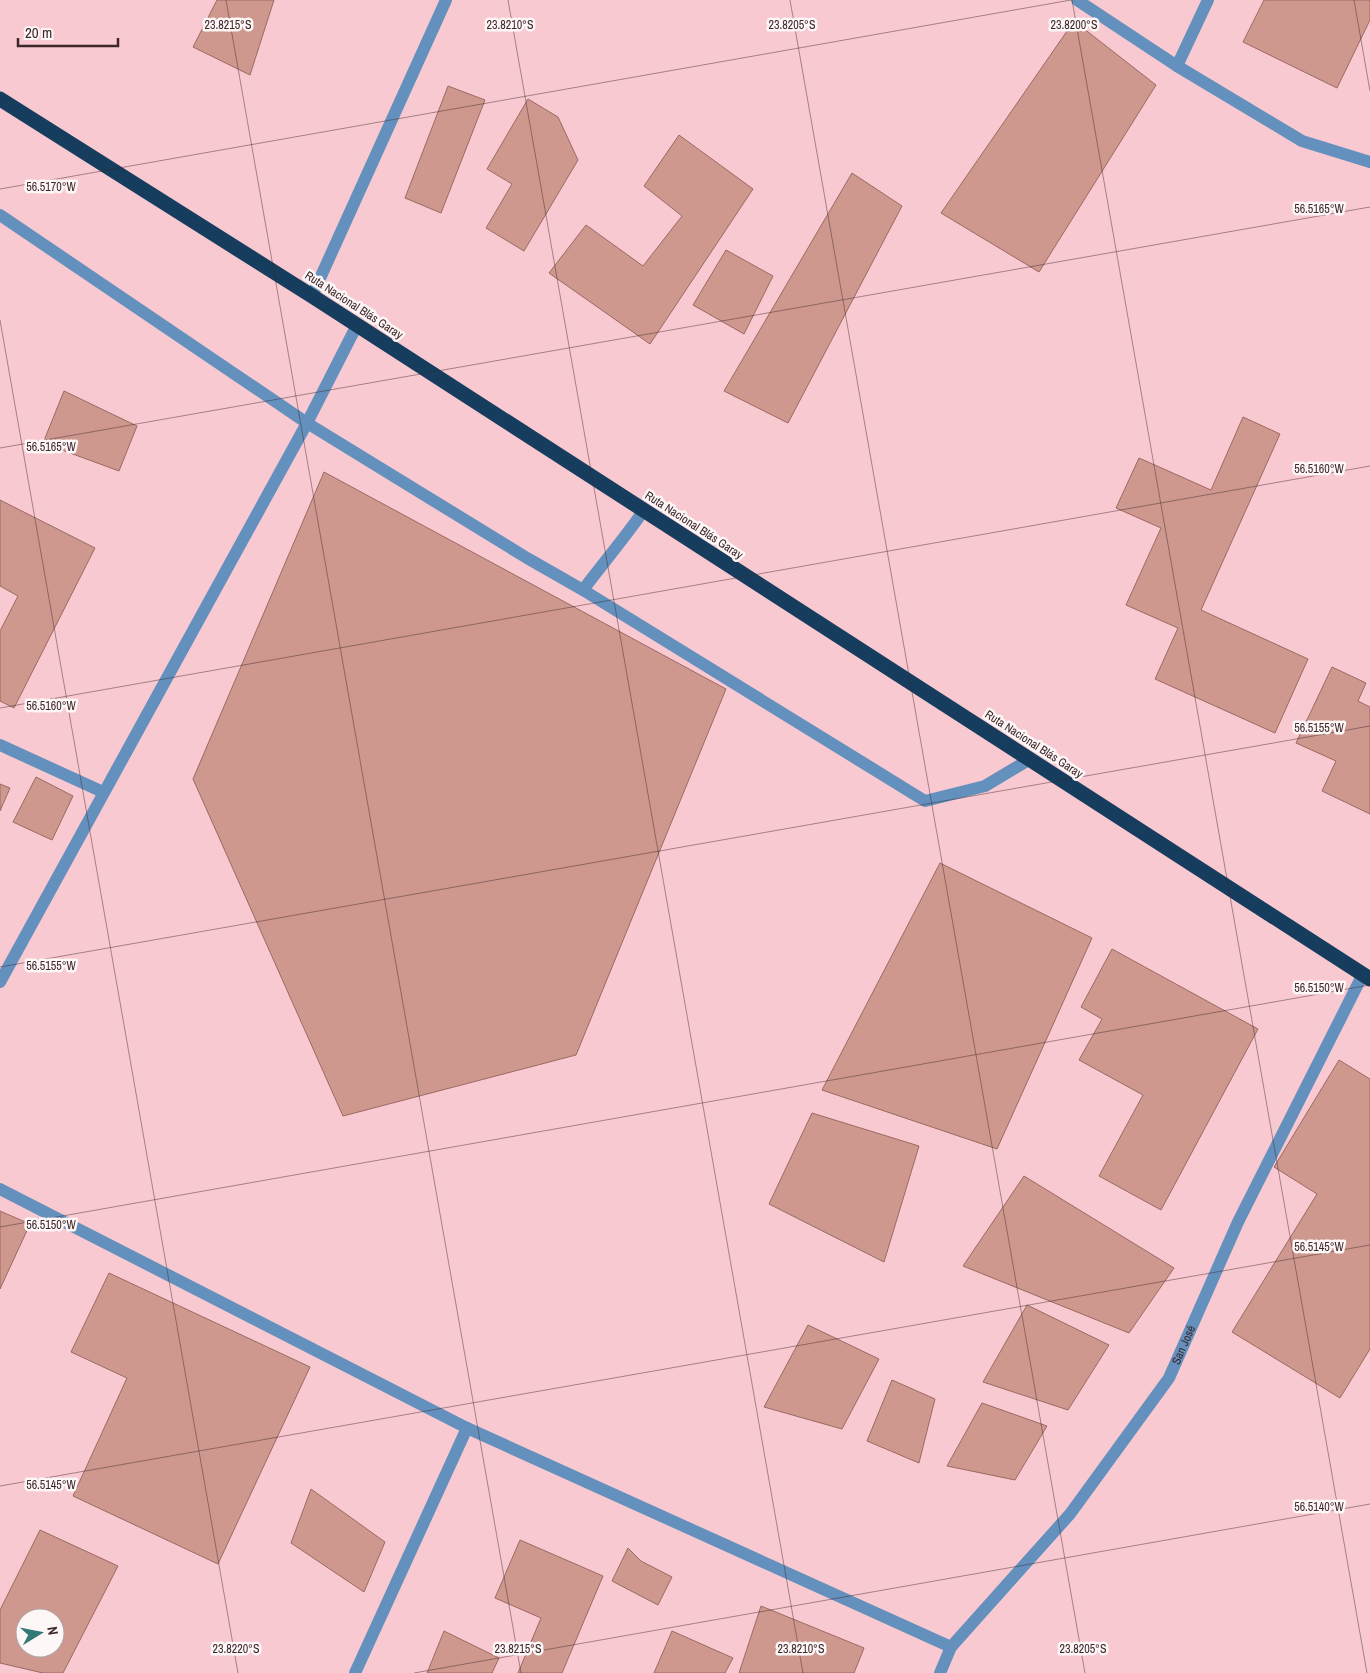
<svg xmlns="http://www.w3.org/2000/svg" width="1370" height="1673" viewBox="0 0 1370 1673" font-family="'Archivo Narrow',sans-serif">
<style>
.building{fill:#ce988f;stroke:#9c6961;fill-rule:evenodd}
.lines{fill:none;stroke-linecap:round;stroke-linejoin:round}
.minor{stroke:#6390bd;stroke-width:12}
.highway{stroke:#163c5e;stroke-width:15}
.ticks{fill:none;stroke:#3d272a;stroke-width:1;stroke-opacity:0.45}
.labels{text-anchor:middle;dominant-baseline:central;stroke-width:5;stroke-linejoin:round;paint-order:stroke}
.street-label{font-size:12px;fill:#3d272a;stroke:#fdf7f7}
.ticks-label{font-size:12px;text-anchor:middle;fill:#3d272a;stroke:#fdf7f7;stroke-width:5;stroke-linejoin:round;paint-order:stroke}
</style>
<rect width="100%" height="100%" fill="#f8c9d0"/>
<path class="building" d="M217,0H274L250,75L193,47Z
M1264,0H1370V20L1337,88L1243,42Z
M1074,21L1156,85L1039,272L941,213Z
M448,86L485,100L441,213L405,198Z
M528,99L558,117L578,160L524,251L486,228L512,184L487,169Z
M679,135L753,189L650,344L549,273L586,225L643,266L682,216L644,186Z
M852,173L902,206L788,423L724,391Z
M726,250L773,276L744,334L693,305Z
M64,391L137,426L119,471L43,443Z
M1243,417L1280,434L1201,610L1308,659L1275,733L1155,679L1178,628L1126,605L1161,528L1116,508L1139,458L1211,490Z
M324,472L726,689L576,1055L343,1116L193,779Z
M0,500L95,548L14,708L0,701V631L18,596L0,586Z
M1332,667L1366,683L1358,701L1370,707V814L1322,791L1336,761L1296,743Z
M36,777L73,796L52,840L13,822Z
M0,784L10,788L0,811Z
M940,863L1092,938L997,1149L822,1090Z
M1112,949L1258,1029L1161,1210L1099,1176L1143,1095L1079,1060L1102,1019L1081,1007Z
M1339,1060L1370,1079V1349L1340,1398L1232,1332L1317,1194L1274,1167Z
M812,1113L919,1146L884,1262L769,1204Z
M1024,1176L1174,1268L1129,1333L963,1266Z
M0,1211L30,1224L0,1289Z
M109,1273L310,1367L218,1564L73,1496L127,1378L71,1352Z
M1027,1305L1109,1345L1068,1410L983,1382Z
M808,1325L879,1359L842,1429L764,1407Z
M892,1380L935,1399L919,1463L867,1441Z
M982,1403L1047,1426L1015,1480L947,1466Z
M311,1489L385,1542L364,1592L291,1543Z
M40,1530L118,1566L63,1673H43L0,1663V1610ZM25,1618H55V1648H25Z
M520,1540L603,1576L562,1673H518L541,1618L495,1598Z
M628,1548L641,1561L672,1577L658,1605L612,1581Z
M761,1606L864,1648L854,1673H739Z
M444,1631L499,1658L492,1673H427Z
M672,1631L733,1658L725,1673H654Z"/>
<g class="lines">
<g class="minor">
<path d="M1077,0L1177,66L1302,141L1370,162"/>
<path d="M1177,66L1208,0"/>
<path d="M0,215L307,423L527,558L583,590C603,563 625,538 644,510"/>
<path d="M312,296L446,0"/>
<path d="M583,590L925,801L985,786L1030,759"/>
<path d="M0,745L103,792"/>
<path d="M0,982L307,423L357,325"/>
<path d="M0,1189L467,1428L951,1647"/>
<path d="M355,1673L467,1428"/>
<path id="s1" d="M940,1673L951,1647L1070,1514L1169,1378L1238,1222L1363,974"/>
</g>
<path class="highway" d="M0,99L312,296L1370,979"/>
</g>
<path class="ticks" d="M226,0L521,1673M508,0L803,1673M790,0L1085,1673M1072,0L1367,1673M1354,0L1370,91M0,189L1071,0M0,320L238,1673M0,448L1370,207M0,708L1370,466M0,967L1370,726M0,1227L1370,985M0,1486L1370,1245M414,1673L1370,1504"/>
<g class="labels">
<g class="street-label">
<text transform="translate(354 305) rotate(33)">Ruta Nacional Blás Garay</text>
<text transform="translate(694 525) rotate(33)">Ruta Nacional Blás Garay</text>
<text transform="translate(1034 744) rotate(33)">Ruta Nacional Blás Garay</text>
<text stroke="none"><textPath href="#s1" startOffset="411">San José</textPath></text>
</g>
</g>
<g class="ticks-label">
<text x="228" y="29">23.8215°S</text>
<text x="510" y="29">23.8210°S</text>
<text x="792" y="29">23.8205°S</text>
<text x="1074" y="29">23.8200°S</text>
<text x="51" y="191">56.5170°W</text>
<text x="1319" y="213">56.5165°W</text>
<text x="51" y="451">56.5165°W</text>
<text x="1319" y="473">56.5160°W</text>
<text x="51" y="710">56.5160°W</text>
<text x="1319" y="732">56.5155°W</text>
<text x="51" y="970">56.5155°W</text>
<text x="1319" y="992">56.5150°W</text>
<text x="51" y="1229">56.5150°W</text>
<text x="1319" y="1251">56.5145°W</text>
<text x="51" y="1489">56.5145°W</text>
<text x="1319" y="1511">56.5140°W</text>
<text x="236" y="1653">23.8220°S</text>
<text x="518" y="1653">23.8215°S</text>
<text x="801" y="1653">23.8210°S</text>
<text x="1083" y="1653">23.8205°S</text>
</g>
<g transform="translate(40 1633) rotate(80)"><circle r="24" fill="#fdf7f7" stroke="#b0a4a5"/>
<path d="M0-4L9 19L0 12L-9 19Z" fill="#327a76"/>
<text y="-8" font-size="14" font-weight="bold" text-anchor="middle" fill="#3d272a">N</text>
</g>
<path d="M18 38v8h100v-8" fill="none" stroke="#3d272a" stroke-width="2.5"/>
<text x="25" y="38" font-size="15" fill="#3d272a" stroke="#fdf7f7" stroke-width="4" paint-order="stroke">20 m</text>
</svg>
